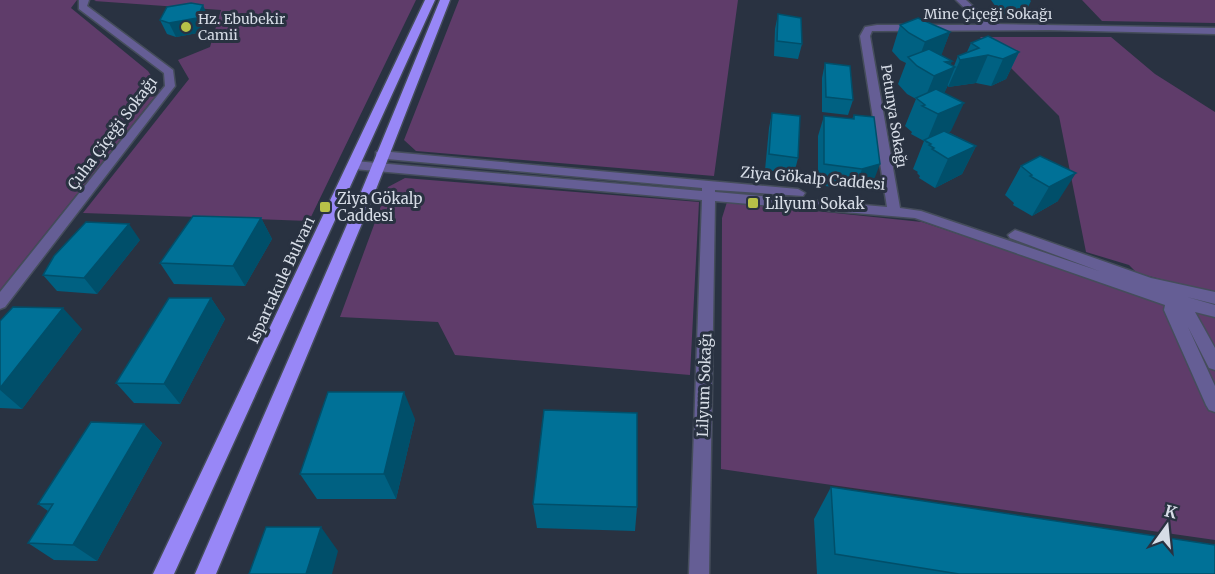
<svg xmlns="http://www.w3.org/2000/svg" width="1215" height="574" viewBox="0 0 1215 574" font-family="Merriweather,serif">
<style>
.green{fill:#5f3c6a}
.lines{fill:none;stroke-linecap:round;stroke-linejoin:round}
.minor-casing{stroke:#454d5b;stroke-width:3}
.major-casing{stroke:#454d5b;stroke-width:3}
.minor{fill:#655e95;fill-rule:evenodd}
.major{fill:#9887f7;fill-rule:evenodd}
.wall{fill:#006182}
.shaded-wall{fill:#004f6a}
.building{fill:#007197;stroke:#004f6a;stroke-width:1.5}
.poi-dot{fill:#b7c148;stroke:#293241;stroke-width:2}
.labels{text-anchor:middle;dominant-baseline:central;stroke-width:6;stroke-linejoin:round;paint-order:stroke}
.far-street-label{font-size:14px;fill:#d6dce6;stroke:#293241}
.far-poi-label{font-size:14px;fill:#d6dce6;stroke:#293241;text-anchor:start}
.street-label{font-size:15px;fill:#d6dce6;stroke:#293241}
.poi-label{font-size:15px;fill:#d6dce6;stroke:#293241;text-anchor:start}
</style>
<rect width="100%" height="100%" fill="#293241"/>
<path class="green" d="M0,0H77L71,8L148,71L160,90L0,290Z
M96,0H416L309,221L83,213L189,79L178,60L210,47L221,10L94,1Z
M459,0H738L714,176L416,151L404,140Z
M1082,0H1215V23L1102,21Z
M980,37H1111L1155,74L1215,112V293L1137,273L1129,265L1086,252L1059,116Z
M405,178L699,202L690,375L455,355L438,322L340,317L388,187Z
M727,202L922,222L1179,308L1215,316V540L721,469L722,218Z"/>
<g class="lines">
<defs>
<path id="minor" d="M79,0H89L87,6L173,70L175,86L5,307L0,309V292L165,86L164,73L79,9Z
M956,0H966L993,24L1215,28V34L1049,30L877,31H872L870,36L900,208L921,211L1099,271L1010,238L1008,235L1015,230L1151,278L1215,292V304L1187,297L1215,305V317L1195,312L1215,348V370L1209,368L1188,327L1215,386V412L1209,410L1206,405L1164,310L1165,305L915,218L715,201L709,574H689L702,200L354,169L348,165L354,161L702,191V188L376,158V152L380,151L798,189L805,193L803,196L715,190V192L887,207L860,36L865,27L877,25H982Z"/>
<path id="major" d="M425,0H435L174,574H153Z
M440,0H450L373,197L216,574H195L359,197Z"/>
</defs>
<use href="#minor" class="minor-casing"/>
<use href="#major" class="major-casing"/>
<use href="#minor" class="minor"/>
<use href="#major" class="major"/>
</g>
<path class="wall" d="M991,0H1030L1031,1L1024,15L1001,14Z
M778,14L802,44L798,59L774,56L775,29Z
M209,19L203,32L176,37L167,34L160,20Z
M900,25L950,32L941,55L951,65L954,66L958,56L967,52L971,43L1019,52L1006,79L991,86L976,83L948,87V85L944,93L951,131L948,132L976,146L962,174L935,188L919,178L920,176L917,173L918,172L913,169L924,141L911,134L912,132L905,126L916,99L907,94L898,84L906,63L900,60L892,51Z
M825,63L853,100L848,115L822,112V78Z
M772,113L798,158L794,174L765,170L769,128Z
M854,115L872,185L855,190L818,185V136L824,116L852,119Z
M1040,156L1058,201L1032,216L1013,205L1014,203L1005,195L1021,166Z
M261,218L272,239L245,286L174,284L160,263Z
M140,240L97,294L57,291L43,275Z
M211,298L225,319L180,404L134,403L116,383Z
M0,321L82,329L22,409L0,408Z
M415,419L396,499H317L300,474Z
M144,424L162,443L97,561L54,560L28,543L48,511L38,504Z
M831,487L1215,574H817L814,519Z
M533,504L637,507L635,531L537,528Z"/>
<path class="shaded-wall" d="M203,5L209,19L203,32L176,37L169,23Z
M950,32L940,59L916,66L925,42Z
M1019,52L1006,79L991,86L1003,59Z
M988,55L976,83L948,87L960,60Z
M952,61L949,70L955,67L944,94L923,103L934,76L945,62Z
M964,103L951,131L926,143L938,114Z
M976,146L962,174L935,188L948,159Z
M880,164L872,185L855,190L862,169Z
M1076,173L1058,201L1032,216L1049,187Z
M261,218L272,239L245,286L233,266Z
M129,224L140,240L97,294L84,278Z
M211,298L225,319L180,404L164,384Z
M63,308L82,329L22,409L0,390V388Z
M404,392L415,419L396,499L384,474Z
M144,424L162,443L97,561L73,545Z
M321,527L338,551L332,574H306Z"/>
<path class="building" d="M191,3L203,5L197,18L169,23L160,20L167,7Z
M778,14L801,18L802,44L777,41Z
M918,18L950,32L925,42L909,33L900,25Z
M988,36L1019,52L1003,59L988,55L960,60L958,56L979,48L971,43Z
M929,49L952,61L945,62L955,67L934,76L917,66L908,57Z
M825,63L850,66L853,100L826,97Z
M936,89L964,103L938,114L922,106L925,105L916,98Z
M772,113L800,116L798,158L769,154Z
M854,115L874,117L880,164L862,169L824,164V116L854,119Z
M944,131L976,146L948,159L932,149L934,148L929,145L931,144L924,140Z
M1040,156L1076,173L1049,187L1030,176L1032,175L1021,166Z
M193,216L261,218L233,266L160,263Z
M86,222L129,224L84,278L43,275L54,256Z
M169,298H211L164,384L116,383Z
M13,307L63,308L0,388V321Z
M328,392H404L384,474H300Z
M544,410L637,413V507L533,504Z
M91,422L144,424L73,545L28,543L53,504H38Z
M831,487L1215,545V574H959L835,554Z
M266,527H321L306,574H249Z"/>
<g class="poi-dot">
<circle cx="186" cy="27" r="6"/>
<rect x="747" y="197" width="12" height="12" rx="3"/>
<rect x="319" y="201" width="12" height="12" rx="3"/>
</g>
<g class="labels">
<g class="far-street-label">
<text x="988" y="14">Mine Çiçeği Sokağı</text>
<text transform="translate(894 116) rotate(81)">Petunya Sokağı</text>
</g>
<g class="far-poi-label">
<text x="198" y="19">Hz. Ebubekir<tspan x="198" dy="16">Camii</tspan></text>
</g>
<g class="street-label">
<text transform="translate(112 133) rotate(-53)">Çuha Çiçeği Sokağı</text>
<text transform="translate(813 178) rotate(5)">Ziya Gökalp Caddesi</text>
<text transform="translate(281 280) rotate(-65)">Ispartakule Bulvarı</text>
<text transform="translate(704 385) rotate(-88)">Lilyum Sokağı</text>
</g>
<g class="poi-label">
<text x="337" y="198">Ziya Gökalp<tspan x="337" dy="17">Caddesi</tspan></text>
<text x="765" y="203">Lilyum Sokak</text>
</g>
</g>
<g transform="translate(1167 526) rotate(15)" stroke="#293241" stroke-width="4.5" paint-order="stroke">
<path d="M0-4.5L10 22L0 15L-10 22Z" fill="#d6dce6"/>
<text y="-9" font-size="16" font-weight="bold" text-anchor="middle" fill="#d6dce6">K</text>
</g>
</svg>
